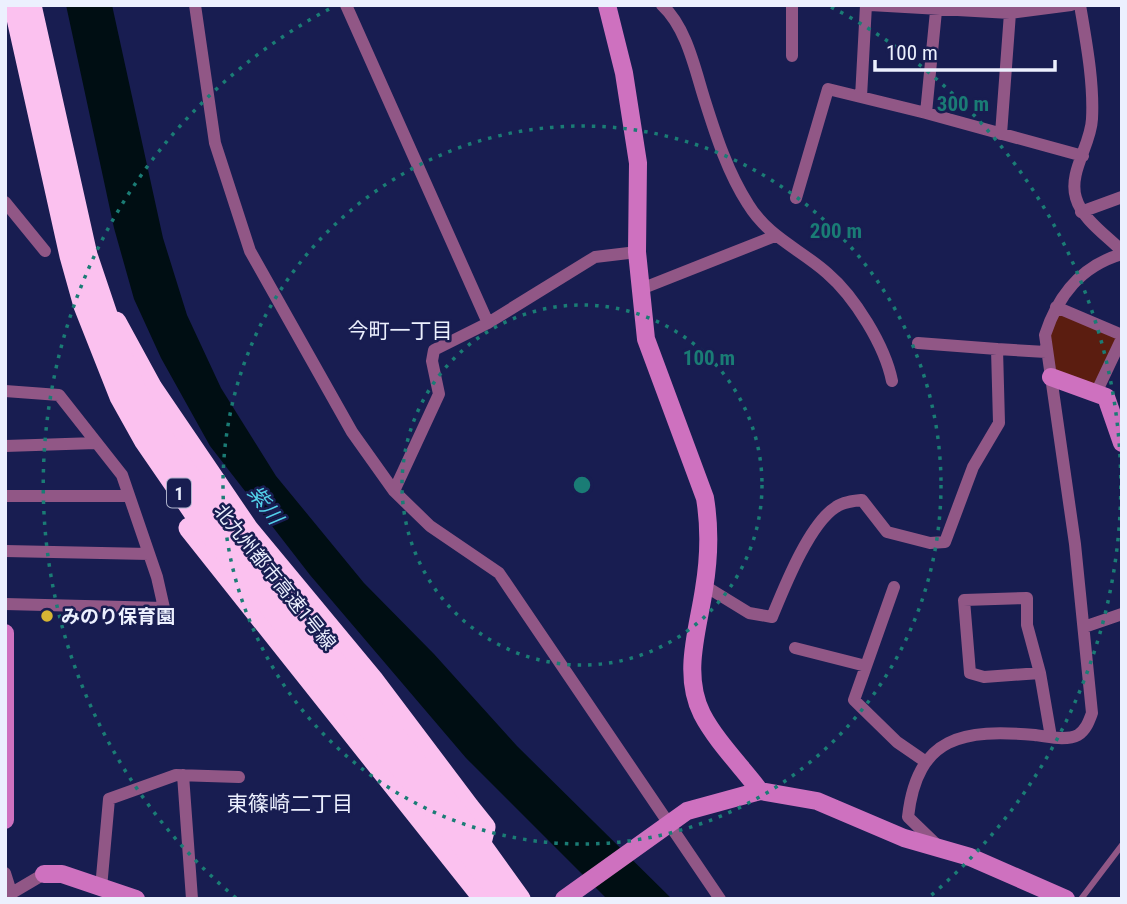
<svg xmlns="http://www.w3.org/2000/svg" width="1127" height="904" viewBox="0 0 1127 904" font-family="'Roboto Condensed','Noto Sans JP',sans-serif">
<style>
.green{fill:#5b1d10}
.water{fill:#000e13}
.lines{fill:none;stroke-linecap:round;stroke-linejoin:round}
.lane{stroke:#915786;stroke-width:6}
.street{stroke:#915786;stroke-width:12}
.secondary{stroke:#ce71bf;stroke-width:18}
.highway{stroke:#fbc1ef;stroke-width:21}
.highway-bridge{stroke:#fbc1ef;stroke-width:21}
.ring{fill:none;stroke:#1a7c75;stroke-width:3.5;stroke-dasharray:3.5 7}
.poi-dot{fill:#d6b534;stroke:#181d51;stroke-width:2.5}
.labels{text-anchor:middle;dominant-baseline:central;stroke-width:5;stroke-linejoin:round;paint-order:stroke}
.shield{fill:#181d51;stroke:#acb1ca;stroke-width:2}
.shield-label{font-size:18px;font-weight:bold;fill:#ecf0fe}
.street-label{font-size:19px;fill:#ecf0fe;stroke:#181d51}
.poi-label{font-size:19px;font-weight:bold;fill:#ecf0fe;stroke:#181d51;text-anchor:start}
.neighbourhood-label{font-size:21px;fill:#ecf0fe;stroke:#181d51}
.water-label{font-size:21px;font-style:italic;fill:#53d2eb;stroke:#181d51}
.centre{fill:#1a7c75;stroke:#181d51;stroke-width:3.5}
.ring-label{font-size:21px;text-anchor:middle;font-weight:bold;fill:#1a7c75;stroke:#181d51;stroke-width:5;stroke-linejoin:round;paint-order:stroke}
</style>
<rect width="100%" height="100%" fill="#181d51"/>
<path class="green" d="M1056,307L1122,335L1096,393L1051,377L1046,352Z"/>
<path class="water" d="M66,5H112L163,238L187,315L221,388L276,476L364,583L434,654L517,746L672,899H607L466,758L310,575L210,446L161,358L134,299L114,228Z"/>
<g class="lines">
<path class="lane" d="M1081,899L1122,845"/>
<path class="street" d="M195,5L215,143L250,251L352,432L394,491L430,526L499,573L720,899
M346,5L488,323
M662,5C687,28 695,70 705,101C716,136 728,173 748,204C768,237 800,249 827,273C855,297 885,346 892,381
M792,5V56
M870,5L1010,13L1071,5
M1080,5C1086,41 1094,82 1092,119C1091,145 1068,172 1076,198C1082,219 1106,235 1122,251
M861,97L866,5
M926,113L936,11
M1001,134L1010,13
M796,198L828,89L926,113L1083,156
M5,202L45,251
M1081,212L1122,197
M641,289L775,236
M1056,307L1122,335
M918,343L997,349
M5,391L59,395L122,475L157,577L164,608L5,604
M1096,393L1122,338
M5,446L96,443
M394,491L439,394L432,361L434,350L488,323L595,257L637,252
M5,496H129
M5,551L149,554
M705,586L749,613L772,617C784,588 809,524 836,507C843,502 853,501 862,500L887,532L930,543L945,542L973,467L999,423L997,349L1046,352
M894,587L854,700L897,742L926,762
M1084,627L1122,614
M795,648L866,666
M1040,673L1027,625V598L964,600L970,673L984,677L1040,673L1051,737
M183,775L192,899
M937,845L908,817C917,735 964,729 1035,735C1047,737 1067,741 1078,735C1086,730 1089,721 1092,713L1075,544L1045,335C1058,295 1081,266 1122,254
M5,873L11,892
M101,888L109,799L176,775L239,777
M5,897L44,874"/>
<path class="secondary" d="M607,5L624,73L638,163L637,252L646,339L705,498C710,528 709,559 704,589C698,630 682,674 702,714C716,741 742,767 760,791
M1051,377L1106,397L1122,443
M5,633V820
M44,874H62L136,899
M564,899L687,811L760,791L817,801L904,838L970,857L1066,899"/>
<path class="highway" d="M116,322L152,388L248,529L374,681L469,807L485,827L482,839
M189,528L484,899"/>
<path class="highway-bridge" d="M14,5L70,256L84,306L120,397L144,440L199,520L439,815L503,899
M31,5L87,255L118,347L136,390L159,432L214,511L469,828L520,899"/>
</g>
<g class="ring">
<circle cx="582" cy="485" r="180"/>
<circle cx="582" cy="485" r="359"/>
<path d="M236 898A539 539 0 0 1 333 7M831 7A539 539 0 0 1 928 898"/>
</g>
<circle class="poi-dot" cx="47" cy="616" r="7"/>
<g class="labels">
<rect class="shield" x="167" y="478.5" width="24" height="29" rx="5"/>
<g class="shield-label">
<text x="179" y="493">1</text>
</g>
<g class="street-label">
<text transform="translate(275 577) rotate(51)">北九州都市高速1号線</text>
</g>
<g class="poi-label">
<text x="61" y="616">みのり保育園</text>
</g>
<g class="neighbourhood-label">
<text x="400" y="331">今町一丁目</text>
<text x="290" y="804">東篠崎二丁目</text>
</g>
<g class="water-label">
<text transform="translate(265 505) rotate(53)">紫川</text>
</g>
</g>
<circle cx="582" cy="485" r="10" class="centre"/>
<g class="ring-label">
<text x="963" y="111">300 m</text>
<text x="836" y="238">200 m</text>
<text x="709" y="365">100 m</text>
</g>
<rect width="1127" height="904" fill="none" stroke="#ecf0fe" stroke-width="14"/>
<path d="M875 60v10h180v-10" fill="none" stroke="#ecf0fe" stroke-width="3.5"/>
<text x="886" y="60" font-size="21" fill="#ecf0fe" stroke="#181d51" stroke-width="5" paint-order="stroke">100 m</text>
</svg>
